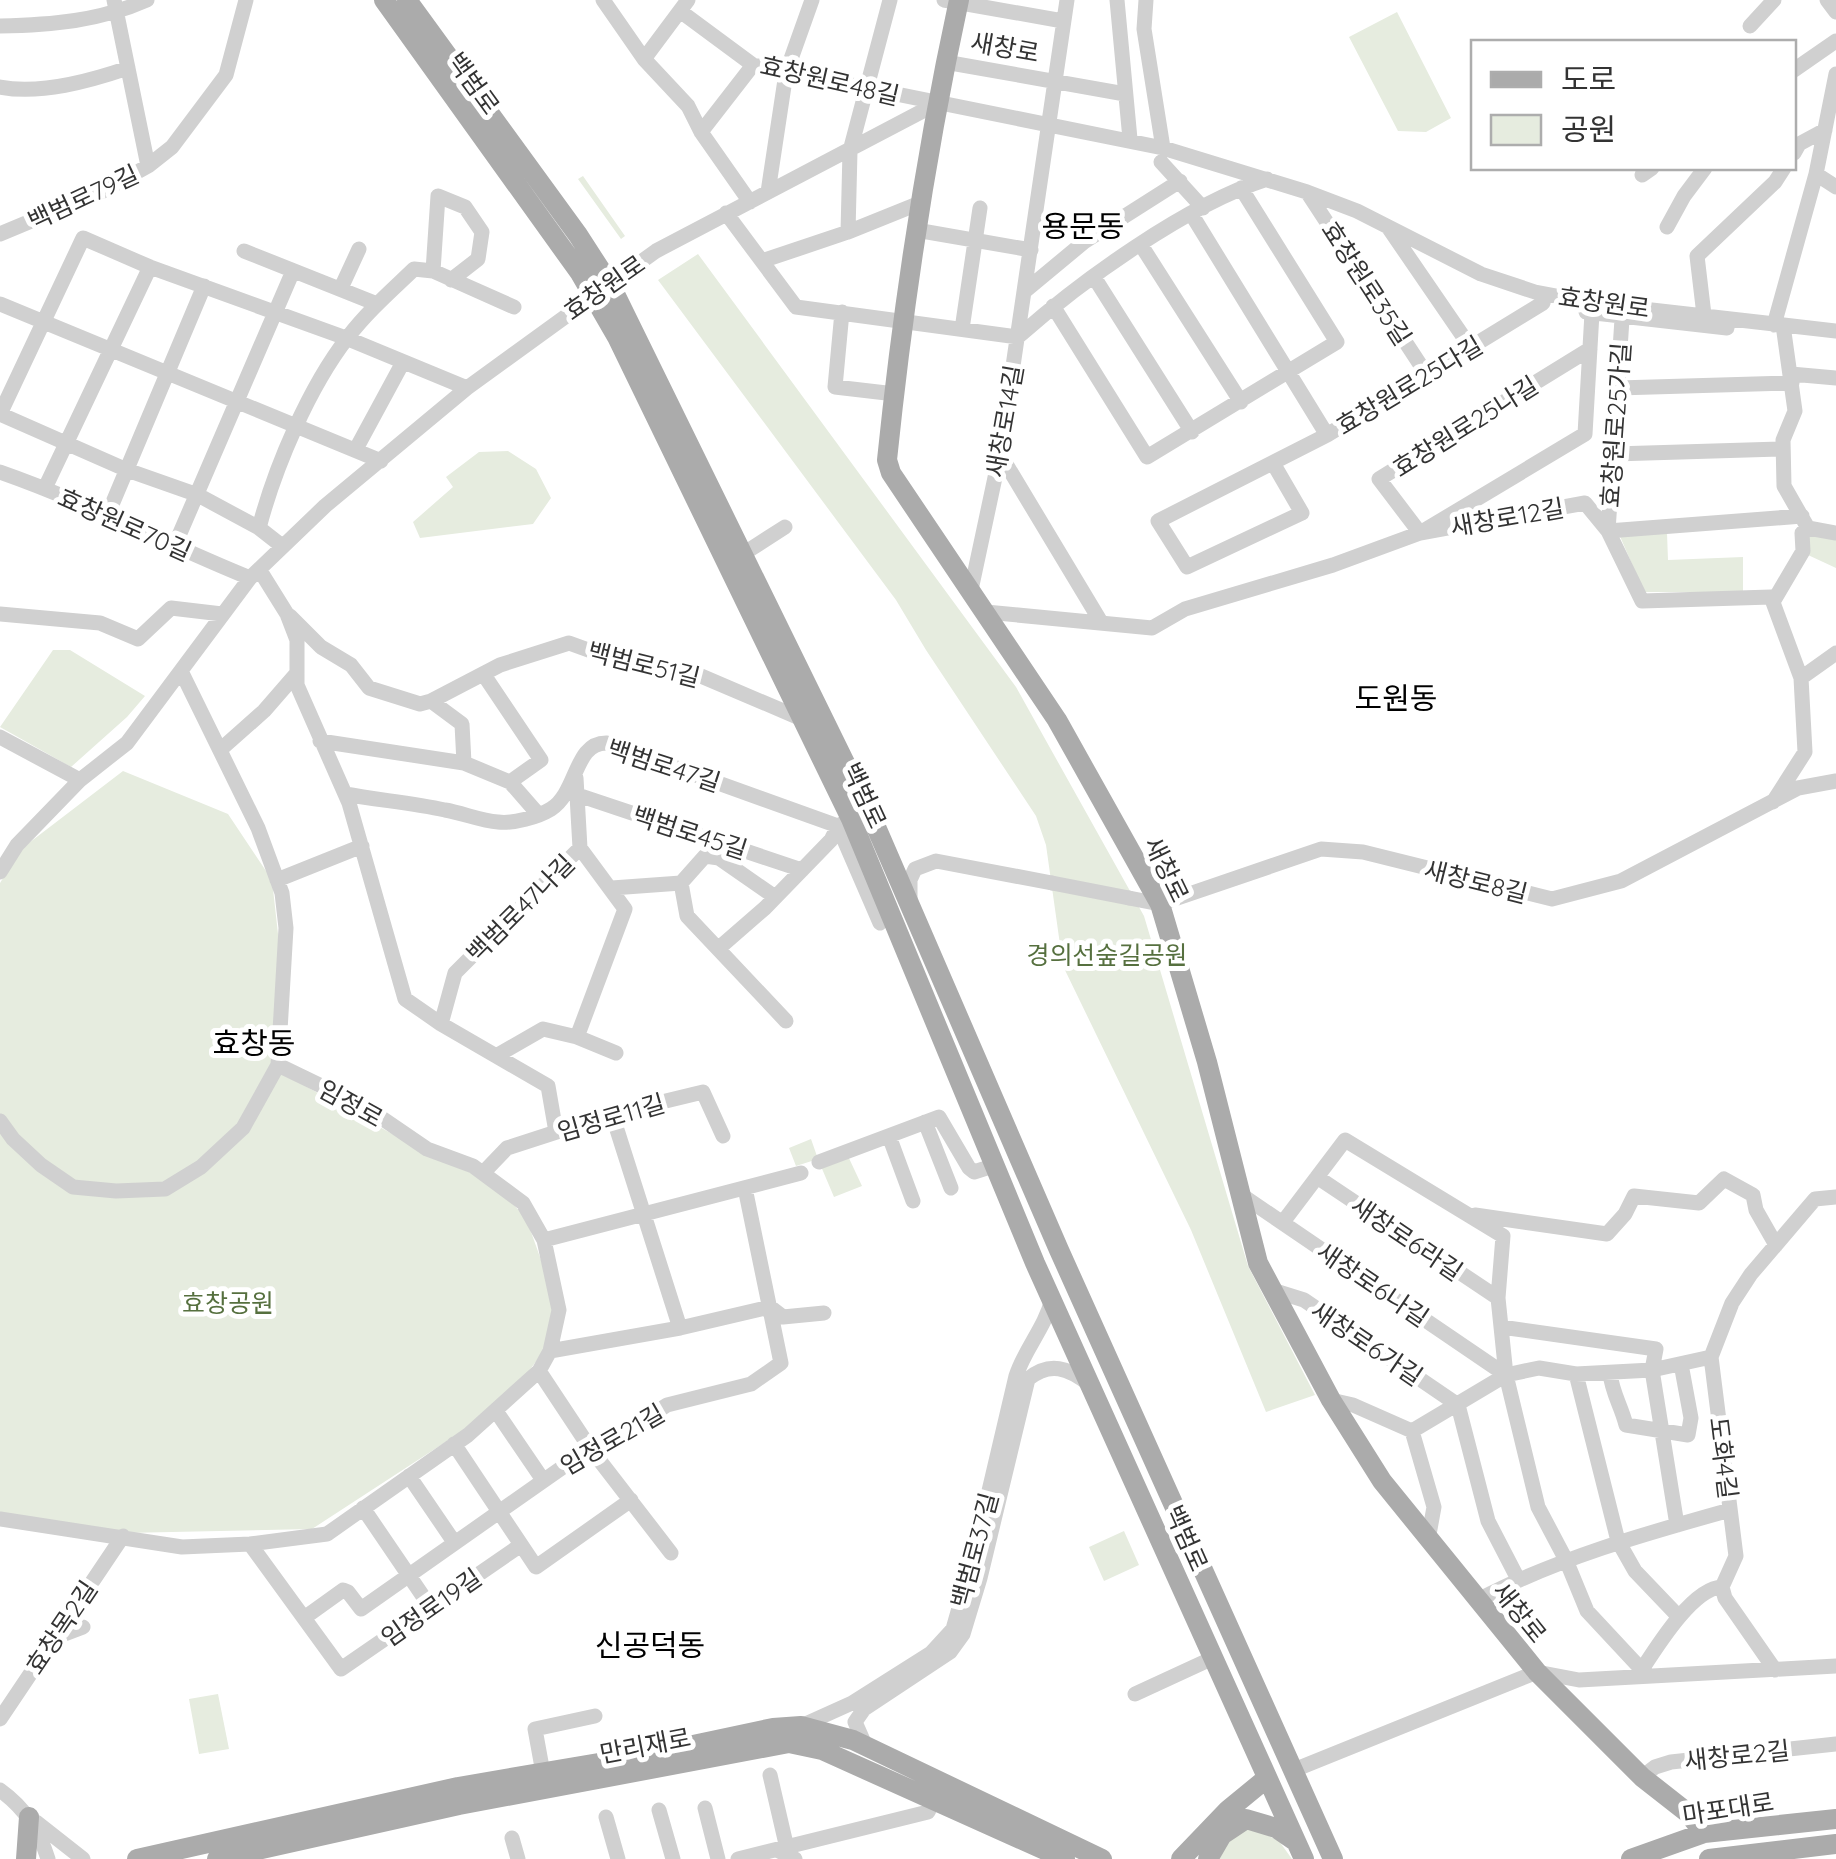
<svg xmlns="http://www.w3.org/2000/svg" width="1836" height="1859" viewBox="0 0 1836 1859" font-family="Quicksand,'Noto Sans KR',sans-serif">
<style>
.green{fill:#e6ecdf}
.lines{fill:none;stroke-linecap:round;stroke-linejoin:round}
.minor{stroke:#d0d0d0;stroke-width:15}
.major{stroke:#ababab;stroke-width:20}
.minor-bridge{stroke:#d0d0d0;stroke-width:15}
.labels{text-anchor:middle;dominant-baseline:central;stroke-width:10;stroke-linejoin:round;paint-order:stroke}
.street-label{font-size:25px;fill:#333;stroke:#fff}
.park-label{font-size:25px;fill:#56703f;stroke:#fff}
.quarter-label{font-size:30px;fill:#000;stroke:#fff}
</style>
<rect width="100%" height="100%" fill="#fff"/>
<path class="green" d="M1397,12L1451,118L1426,132L1398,131L1349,37Z
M583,176L625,236L621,239L578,179Z
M698,254L1016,687L1144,916L1248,1266L1315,1395L1266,1412L1191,1230L1063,966L1046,845L1036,816L926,650L896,600L658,280Z
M508,451L536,469L551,498L533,524L420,538L413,522L453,487L446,477L479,452Z
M1667,533L1668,560L1743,557V592H1644L1619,534Z
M1808,535L1836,536V568L1808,555Z
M53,650H70L145,696L127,717L71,767L0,727Z
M123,771L228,814L272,880L279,943L280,1072L425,1152L471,1169L499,1189L526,1218L545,1271L554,1309L546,1348L523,1379L464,1430L312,1529L124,1533L0,1513V883L21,849Z
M811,1139L818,1159L796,1166L789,1148Z
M847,1154L862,1186L834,1197L820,1164Z
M1124,1531L1139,1565L1104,1581L1089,1547Z
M218,1694L229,1749L199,1754L189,1699Z
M1250,1827L1279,1841L1292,1859H1211L1215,1849Z"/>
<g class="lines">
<path class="minor" d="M114,0L148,166
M603,0L644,59L688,106L701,132L750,202
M890,0L850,151L848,232L920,203
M944,0L1063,21
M1117,0L1130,139
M1146,0L1144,29L1163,148
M1827,0L1836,12
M680,11L753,65L1163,148L1307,192L1357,211L1481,274L1535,292L1599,304L1836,331
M0,26C51,25 100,21 147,0
M1750,26L1774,0
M644,59L688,0
M945,62L1125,94
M1794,70L1836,41
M0,87C40,95 90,81 128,68
M701,132L753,65
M1794,153L1799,144L1825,130
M1161,162L1203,208
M1816,174L1836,187
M1642,175L1652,168
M768,192L786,73L812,0
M1307,192L1427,375
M726,213L796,307L1018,337C1081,281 1186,205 1267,179
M1192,215L1327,435
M1388,227L1471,348
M1667,227L1684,196L1705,168
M916,230L1031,250
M0,234L103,191L148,166L172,147L226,75L246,0
M1141,245L1241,402
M244,251L377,304
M762,261L848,232
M433,271L438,196L465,207L482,232L478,259L451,280
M1094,277L1192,432
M341,288L359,249
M1025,291L1084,242L1180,181
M0,304L381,461
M1053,306L1147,457L1337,342L1241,188
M842,312L835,387L895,394
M1586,312L1727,328
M1704,315L1697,256L1775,182L1784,168
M1622,319L1608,531L1802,516
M1774,325L1816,174L1836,74
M1783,325L1795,411L1783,440L1784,486L1808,528L1836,533
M962,329L980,208
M1590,349L1379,479L1420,533L1585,434L1592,313
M1791,374L1836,378
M1618,388L1792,383
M356,449L402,364
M1000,454L1101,622
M1614,454L1783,449
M1273,463L1302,513L1187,567L1158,521L1327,435L1543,303
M0,472C86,502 166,544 250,578
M45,488L150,267
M108,514L204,286
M259,528L198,495L127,470L0,414L83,238L150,267L346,338L467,388
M282,546L259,528C275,467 309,387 348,337C367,312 391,291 414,269L433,271L514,307
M174,547L293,271
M743,554L785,527
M259,569L287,614L297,640V685L349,803L405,999L441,1024L548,1086L556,1132
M971,590L1000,454L1067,0
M1773,602L1803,551L1802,533L1808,528
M986,612L1152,628L1185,609L1333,565L1420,533L1585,503L1608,531L1642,601L1771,597L1801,678L1805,752L1773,802
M0,614L100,623L138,639L171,608L222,614
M290,616L321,647L351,665L369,688L420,704L431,701L500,665L569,643L627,664L694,673L802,719
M484,675L541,760L510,782
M1801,678L1836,653
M431,701L462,724L464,763
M0,737L80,780
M320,741L464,763L510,782L538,814
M220,750L264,711L297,673
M576,778L580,848L625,909L577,1037
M345,794C378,800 412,803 445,810C463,813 481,821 498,822C513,824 538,817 551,809C578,792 574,742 607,743L838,826
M578,795L802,870
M838,826L880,923
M0,872L17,845L80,780L127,743L250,578L325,506L467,388L656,251L936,104
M277,880L362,846
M612,888L681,883
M775,897L719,858L705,856L681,883L687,916L786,1021
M910,898V880L915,869L936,861L1052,883
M1129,898L1160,904L1321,849L1363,852L1552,899L1621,881L1798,788L1836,781
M719,948L765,908L831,840L838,826L847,821
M441,1024L455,973L580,848
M496,1056L543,1029L577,1037L616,1053
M612,1114L680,1328
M0,1121L13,1139L41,1165L73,1187L116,1191L165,1189L201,1167L243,1128L278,1065
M925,1122L951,1188
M889,1136L913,1201
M819,1162L939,1117L969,1168L974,1172L996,1165
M483,1173L507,1148L612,1114L703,1092L723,1136
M1317,1177L1498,1298
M1240,1194L1506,1375
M1475,1215L1607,1234L1625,1214L1634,1196L1699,1203L1724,1179L1753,1195L1756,1210L1776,1245
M1283,1222L1345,1140L1503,1236L1498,1298L1506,1375L1538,1507L1566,1560L1587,1611L1642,1670
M544,1240L801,1173
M1272,1290L1304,1300L1458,1405L1488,1521L1518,1579
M1501,1327L1656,1349L1652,1370L1677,1525
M550,1351L680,1328L770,1307L783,1317L824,1313
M539,1371L590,1448L671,1553
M1610,1373C1612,1393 1621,1405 1626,1425L1688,1435L1691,1418L1681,1364
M1576,1374L1618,1541L1635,1571L1679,1617
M1331,1400L1353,1405L1412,1431
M496,1411L543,1480
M454,1444L536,1567L631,1500
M409,1476L454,1542
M363,1508L431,1608
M0,1519L182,1547L250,1544L327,1534L468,1435L539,1371L550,1351L559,1310L544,1240L523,1203L473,1166L427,1149L367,1108L278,1065L286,928L282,893L258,828L181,671
M1428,1540L1434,1507L1412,1431L1506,1375L1539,1368L1576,1374L1652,1370L1711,1357
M250,1544L341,1669L521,1545
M1478,1600C1558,1558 1644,1534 1730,1510
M304,1618L343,1590L348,1592L361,1609L590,1448L626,1432L667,1405L751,1384L781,1363L745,1188
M54,1638L83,1627
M1775,1670L1725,1598L1722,1587L1736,1556L1711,1357L1732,1303L1751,1274L1815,1199L1836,1197
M1637,1677C1653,1653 1691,1588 1722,1587
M1135,1694L1213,1658
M0,1719L123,1536
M801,1726L852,1703L931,1653L953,1629L973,1559L1016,1376C1025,1348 1045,1328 1052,1299
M866,1747L855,1722L864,1709L950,1652L963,1634L980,1578L1028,1379C1050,1361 1068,1368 1089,1384
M1294,1770L1537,1672L1579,1680L1836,1666
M543,1773L535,1729L595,1716
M770,1775L786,1844L779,1851L795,1859
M1642,1777L1655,1767L1671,1762L1836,1744
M0,1790C25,1808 39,1830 48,1859
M705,1808L718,1859
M659,1810L673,1859
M606,1817L618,1859
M36,1822L83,1859
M512,1838L518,1859
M738,1859L928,1812L933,1802"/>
<path class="major" d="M384,0L580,273L617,337L851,819L1035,1263L1304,1859
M407,0L578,235L611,286L873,820L1059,1250L1333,1859
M959,0C926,152 903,305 887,460L891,473L1057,720L1160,904L1207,1062L1258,1263L1331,1400L1382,1481L1537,1672L1642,1777L1688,1813L1704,1833
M26,1859L29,1817
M137,1859L458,1787L646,1755L773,1728L801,1726L853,1740L1102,1859
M217,1859L459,1805L789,1743L822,1750L1065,1859
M1181,1859L1228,1810L1267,1778
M1208,1859L1222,1835L1246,1819L1276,1828L1295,1841
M1631,1859L1704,1833L1836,1819
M1709,1859L1836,1844"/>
<path class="minor-bridge" d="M1052,883L1129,898"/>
</g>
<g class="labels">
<g class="street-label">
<text transform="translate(1005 47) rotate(10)">새창로</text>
<text transform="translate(830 80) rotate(13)">효창원로48길</text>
<text transform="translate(474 83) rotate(54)">백범로</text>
<text transform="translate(83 197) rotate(-25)">백범로79길</text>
<text transform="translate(1367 283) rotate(57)">효창원로35길</text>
<text transform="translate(604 287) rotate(-35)">효창원로</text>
<text transform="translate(1604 302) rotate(8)">효창원로</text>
<text transform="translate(1409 385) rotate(-31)">효창원로25다길</text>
<text transform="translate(1004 421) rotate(-80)">새창로14길</text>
<text transform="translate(1615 425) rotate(-86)">효창원로25가길</text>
<text transform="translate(1465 426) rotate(-32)">효창원로25나길</text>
<text transform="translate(1507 517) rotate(-10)">새창로12길</text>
<text transform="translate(125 524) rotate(24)">효창원로70길</text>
<text transform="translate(644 664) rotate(14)">백범로51길</text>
<text transform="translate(664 765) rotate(18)">백범로47길</text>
<text transform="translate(865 795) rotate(65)">백범로</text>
<text transform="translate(690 832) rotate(18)">백범로45길</text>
<text transform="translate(1167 869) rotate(64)">새창로</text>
<text transform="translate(1476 881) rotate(14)">새창로8길</text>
<text transform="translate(520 908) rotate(-45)">백범로47나길</text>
<text transform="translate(351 1103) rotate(29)">임정로</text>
<text transform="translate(611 1117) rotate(-16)">임정로11길</text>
<text transform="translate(1407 1238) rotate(34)">새창로6라길</text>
<text transform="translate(1373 1284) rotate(34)">새창로6나길</text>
<text transform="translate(1367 1343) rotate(34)">새창로6가길</text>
<text transform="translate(612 1439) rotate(-30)">임정로21길</text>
<text transform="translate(1724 1458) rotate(83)">도화4길</text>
<text transform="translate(1187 1538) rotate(66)">백범로</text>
<text transform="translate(974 1550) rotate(-75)">백범로37길</text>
<text transform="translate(431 1607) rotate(-35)">임정로19길</text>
<text transform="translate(1520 1612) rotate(51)">새창로</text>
<text transform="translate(61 1627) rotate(-56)">효창목2길</text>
<text transform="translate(645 1745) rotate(-11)">만리재로</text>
<text transform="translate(1737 1755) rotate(-6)">새창로2길</text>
<text transform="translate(1728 1808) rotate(-9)">마포대로</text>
</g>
<g class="park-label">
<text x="1107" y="954">경의선숲길공원</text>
<text x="228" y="1302">효창공원</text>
</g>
<g class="quarter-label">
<text x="1083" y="226">용문동</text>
<text x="1396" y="698">도원동</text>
<text x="254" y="1043">효창동</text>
<text x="650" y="1645">신공덕동</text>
</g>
</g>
<rect x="1471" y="40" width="325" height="130" fill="#ffffff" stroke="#adadad" stroke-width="2.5"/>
<rect x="1491" y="72" width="50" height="15" fill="#ababab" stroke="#adadad" stroke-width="2.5"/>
<text x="1561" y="90" font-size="30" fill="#333333">도로</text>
<rect x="1491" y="115" width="50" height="30" fill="#e6ecdf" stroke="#adadad" stroke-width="2.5"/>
<text x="1561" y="140" font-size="30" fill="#333333">공원</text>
</svg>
